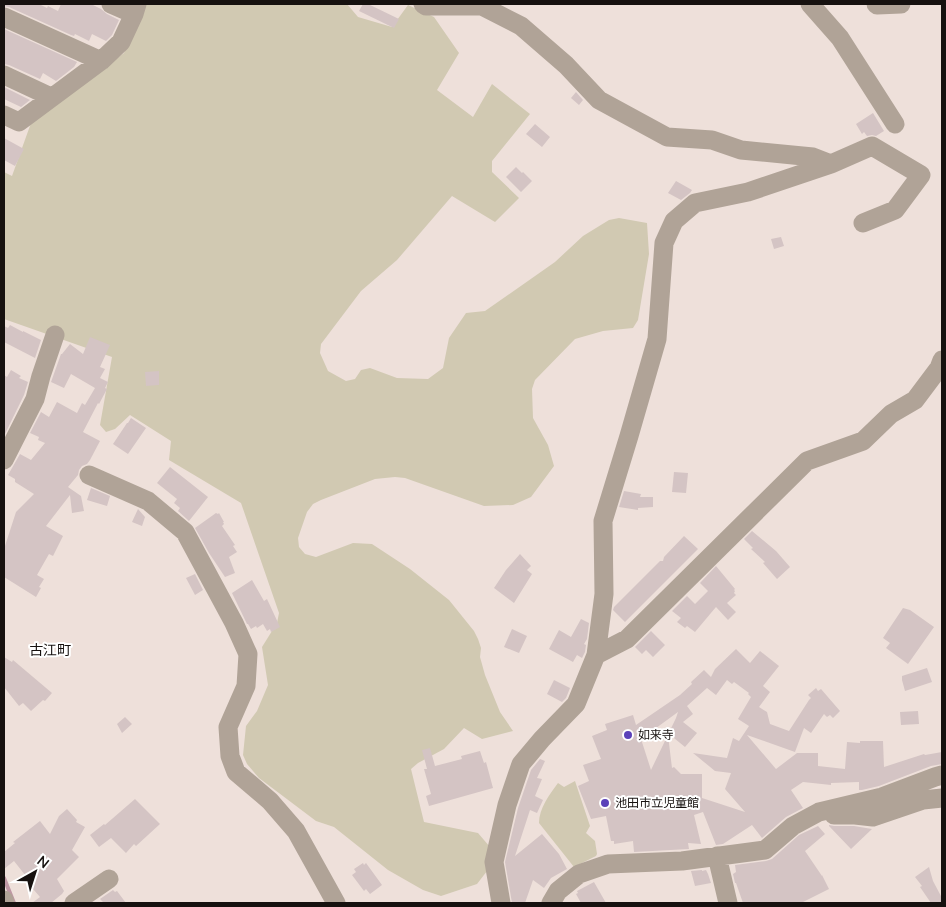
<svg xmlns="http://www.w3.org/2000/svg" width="946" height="907" viewBox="0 0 946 907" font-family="'Nunito Sans','Noto Sans JP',sans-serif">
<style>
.green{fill:#d1c9b2}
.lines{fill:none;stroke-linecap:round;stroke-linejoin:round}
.stream{stroke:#bf97a4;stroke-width:4}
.building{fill:#d4c4c4;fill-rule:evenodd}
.minor{stroke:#b0a397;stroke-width:19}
.poi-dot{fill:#5b41b9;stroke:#fff;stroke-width:2}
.labels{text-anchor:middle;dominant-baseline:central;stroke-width:4;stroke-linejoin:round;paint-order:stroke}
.poi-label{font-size:12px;fill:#16110f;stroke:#fff;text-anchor:start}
.neighbourhood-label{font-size:14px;fill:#16110f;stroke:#fff}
</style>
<rect width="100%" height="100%" fill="#eee0da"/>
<path class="green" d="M145,4H347L358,17L392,27L408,5L434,17L459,53L437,90L473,117L492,84L530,114L492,161V172L519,198L495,222L452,196L397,260L361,291L321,344L320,353L328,371L346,381L355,379L361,370L370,368L397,378L428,379L443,368L449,338L466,313L485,311L555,262L583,236L609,220L619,218L647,223L649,254L638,320L633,328L603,331L575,339L535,380L532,389L533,418L548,445L554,466L531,497L513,505L484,506L405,478L395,477L375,479L321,500L313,504L307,512L298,538L299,547L305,554L316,557L353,543L372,544L410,569L449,600L474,631L478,639L481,648L480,657L485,675L500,712L513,731L482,739L464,728L444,749L418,763L411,769L424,822L478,833L490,847L494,862L477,884L441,896L423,890L388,870L334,827L316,821L259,778L247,764L243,755L246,726L257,711L268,685L262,647L277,623L279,613L241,503L169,460L171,441L130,415L115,429L106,432L100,425L112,357L4,319V172L12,176L31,123L124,53Z
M575,781L590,826L586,833L595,841L597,854L596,856L574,867L539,823C539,808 550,794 558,783L564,787Z"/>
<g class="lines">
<path class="stream" d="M4,878L14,903"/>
</g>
<path class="building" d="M4,4H39L47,8L48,6L58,11L61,4H91L101,9L107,14L119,20L112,35L106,41L92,34L89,41L75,34L74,36L71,35L9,7L4,6Z
M363,4H368L399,19L394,28L359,11Z
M4,29L77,62L74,67L56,81L43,73L40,79L9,65L4,64Z
M4,87L30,100L21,107L4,99Z
M576,92L583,100L579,105L571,98Z
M873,113L884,131L876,136L872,135L867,136L864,132L862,134L856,124Z
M535,124L550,137L542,147L526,134Z
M4,138L24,149L15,166L4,160Z
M516,167L522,173L523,172L532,181L521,192L506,177Z
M676,181L692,190L690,193L681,200L668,193Z
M781,237L784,246L774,249L771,239Z
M10,325L23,332V331L41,340L35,358L4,342V326L8,328Z
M90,337L110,345L100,367L105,369L100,378L108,382L105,388L107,389L99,404L98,403L83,432L100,441L90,460L87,464L82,466L79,470L78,475L68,487L81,496L84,511L72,513L70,495L46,526L63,536L53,556L49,554L37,575L44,579L39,587L41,588L36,597L4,577V549L16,512L34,494L15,482V479L8,475L20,454L31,460L45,443L38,440L39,437L30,433L41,412L49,417L57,402L77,413L82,403L85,405L95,388L71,374L64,388L51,382L61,354H62L70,344L83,354Z
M11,370L21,376L19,378L28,382L24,395L4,436V375L7,377Z
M159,371V385L146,386L145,372Z
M131,418L146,428L128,454L113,444L127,423H128Z
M170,467L208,497L189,521L178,511L180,508L174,503L177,499L157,483Z
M674,472L688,473L686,493L672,492Z
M91,488L110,496L107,506L87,500Z
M624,491L641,494L640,497H653V507L638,508V510L619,507Z
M138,509L145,517L142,526L132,522Z
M216,513L218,514L219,513L224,522H223L224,524L222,526L235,545L233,546L237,552L229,557L235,573L225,577L209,553L195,528Z
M752,531L776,551L790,567L777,579L763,563L765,562L751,549L753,548L744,539Z
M684,536L698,549L625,622L613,610L614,607L660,561H663L664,557Z
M520,554L531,566L527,570L532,574L514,603L494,588L506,570Z
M716,566L735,589L734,590L735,591L734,593L736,595L727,603L736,612L728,620L716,607L695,632L687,626L685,628L677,622L681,618L672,611L687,596L695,604L708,591L700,583Z
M195,574L203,590L195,595L186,578Z
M252,580L264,601L267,599L280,627L271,632L270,629L267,631L263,624L257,628L256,626L251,629L248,624H247L232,593Z
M903,608L910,610L934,627L908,664L886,648L890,643L883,638Z
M581,619L589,623L587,639L584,644L586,645L585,652L582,658L577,655L573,662L549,649L559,630L571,637Z
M512,629L527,636L519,653L504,647Z
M651,631L665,645L653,657L646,650L642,654L635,647Z
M736,649L750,663L760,651L779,666L763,686L770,692L759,707L767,712L770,724L789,731L809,700L811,698L808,695L816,688L818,691L821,689L840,711L833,718L830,715L827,717L824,714L811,733L804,728L795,752L747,735L776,769L797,753H818V766L845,769L847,742L860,743V741H883L884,767L924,754L925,755L942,752V764L931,766L879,786L862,790H859V782L831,783V785L803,782L791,790L803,808L786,817L762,838L752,825L723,844L716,845L703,812L694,815L701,844L688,843L689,849L634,852L633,841L614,844V841H611L606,816L591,819L578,786L589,781L583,765L601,759L592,736L607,730L605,724L633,715L636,725L680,695L692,684L691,682L704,670L711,677L715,669ZM727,680L732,684L734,682L749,693L748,694L751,697L738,719L749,726L739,741L733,738L727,758L693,753L715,771L731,773L725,789L745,812L702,798V774H681L674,767L672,768L668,735L669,734L685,747L697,733L683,722L693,714L687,706L707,688L716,695ZM678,712L676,718L651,770L641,739Z
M4,657L12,662L13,660L52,693L45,701L43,700L31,711L23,703L19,706L4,687Z
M927,668L932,682L905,691L902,680V676Z
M554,680L570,688L566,698L562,702L547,694Z
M918,711L919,724L901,725L900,712Z
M125,717L132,724L122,733L117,724Z
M430,748L435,766L462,759L461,756L480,751L484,763L486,762L493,788L429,806L426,796L431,794L424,769H427L422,750Z
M540,759L545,761L537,778L542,779L535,796L543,800L537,813L530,810L515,856L542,834L559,854L567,869L551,878L544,888L533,880L525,903H512L505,862L518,808L531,770Z
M135,799L160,824L136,846L134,844L126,853L111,838L99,847L90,835L104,824L105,825Z
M67,809L77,820L76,822L85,827L72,850L79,857L57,879L64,891L62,894L51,903H32L40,897L27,882L29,880L14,861L4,869V852L15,843L13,842L40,821L50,834L59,816Z
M829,825L834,826H854L872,829L851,849L829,826Z
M818,826L825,834L805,851L822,876V875L829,889L801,903H743L736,883H735L733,874L736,872L735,865L766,861L772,859L799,835Z
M363,863L364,865L366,863L382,885L370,894L366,889L364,891L352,875L356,872L354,869Z
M929,867L933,881L942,898V903H931L920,887L922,886L915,877Z
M702,870V871L706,870L708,874L711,883L695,886L691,871Z
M594,882L606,903H581L576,894L578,893L577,891Z
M113,890L115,892L117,891L126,903H102L103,902L100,899Z"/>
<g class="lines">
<path class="minor" d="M111,4L134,14
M423,4L426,6H482L521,26L566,65L599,100L667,137L712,140L741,150L813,157L831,164L872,146L921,175L895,210L863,223
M810,4L840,38L895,124
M876,4L877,5L901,4
M4,17L101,61
M4,75L51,97
M4,115L19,122L101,61L121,42L134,14L137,4
M4,460L35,399L41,376L55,335
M89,475L148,501L185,532L234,623L248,654L246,686L228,727L230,756L236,772L270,801L296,831L336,903
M596,655L627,639L807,461L863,441L891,414L915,400L939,368L942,360
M834,815H855L873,817L923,800L942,798
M717,856L728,903
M4,900L5,903
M74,903L109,879
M501,903L494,862L507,805L521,764L542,739L576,704L596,655L604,594L603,521L629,436L657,339L664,243L674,221L695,203L748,192L831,164
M551,903L558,891L579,874L608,864L682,861L765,850L793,826L819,812L882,797L935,777L942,775"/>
</g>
<g class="poi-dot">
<circle cx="628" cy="735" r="5"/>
<circle cx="605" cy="803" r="5"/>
</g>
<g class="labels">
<g class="poi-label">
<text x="638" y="735">如来寺</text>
<text x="615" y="803">池田市立児童館</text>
</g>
<g class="neighbourhood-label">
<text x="50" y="650">古江町</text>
</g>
</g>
<rect width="946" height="907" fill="none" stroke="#16110f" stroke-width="10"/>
<g transform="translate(35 872) rotate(39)" stroke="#ffffff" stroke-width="4" paint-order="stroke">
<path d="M0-4L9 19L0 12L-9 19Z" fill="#16110f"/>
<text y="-8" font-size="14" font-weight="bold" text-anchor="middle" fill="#16110f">N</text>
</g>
</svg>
